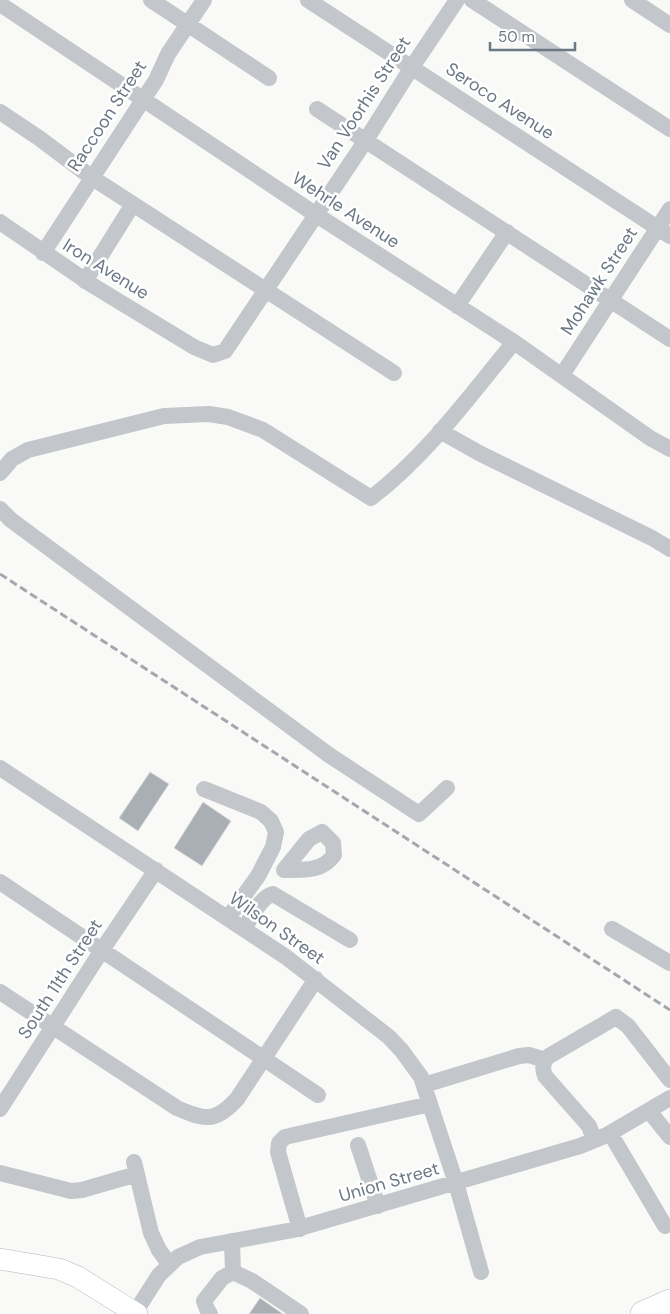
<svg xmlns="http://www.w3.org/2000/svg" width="670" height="1314" viewBox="0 0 670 1314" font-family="'DM Sans',sans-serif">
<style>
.building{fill:#a9afb5;stroke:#dbdbda}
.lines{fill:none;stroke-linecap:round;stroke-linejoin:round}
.major-casing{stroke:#b4b8bc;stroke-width:22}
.highway-casing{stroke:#b4b8bb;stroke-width:26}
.minor{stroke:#c3c6ca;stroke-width:16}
.major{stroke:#fff;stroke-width:21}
.highway{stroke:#fff;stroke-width:25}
.rail{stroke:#a3a8ae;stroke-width:3;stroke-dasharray:8 4;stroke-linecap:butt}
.labels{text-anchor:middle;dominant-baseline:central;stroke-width:5;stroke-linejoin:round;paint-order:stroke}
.street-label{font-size:18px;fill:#6b7885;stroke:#fff}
</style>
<rect width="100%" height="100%" fill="#f9f9f7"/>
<path class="building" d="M150,772L169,784L138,831L119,818Z
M203,802L231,821L202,866L174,848Z
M260,1298L283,1314H249Z"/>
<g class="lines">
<defs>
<path id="major" d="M0,1259L59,1269L78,1277L137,1314"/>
<path id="highway" d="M643,1314L670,1302"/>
</defs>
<use href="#major" class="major-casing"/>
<use href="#highway" class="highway-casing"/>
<path class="minor" d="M151,0L269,78
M308,0L670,236
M472,0L670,129
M632,0L670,25
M0,4L315,214L514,342L650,438L670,449
M317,109L670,339
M0,112L39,138L91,177L394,373
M0,222L92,285L194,347L213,355L225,351L366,140L412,67L457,0
M43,253L156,80L168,54L204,0
M85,281L133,204
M457,306L507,232
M562,375L670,209
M440,431L479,453L652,538L670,549
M0,473L12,459L28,450L164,416L209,414L228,417L263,430L371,498C427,455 470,396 514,342
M0,509L11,520L329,755L419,814L447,788
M0,768L286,957L389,1037L402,1051L421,1077L456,1183L481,1272
M204,789L261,812L271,821L276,832L273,847L258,876L228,918
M322,832L333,843L334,855C322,872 303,870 284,870L309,839Z
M0,882L318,1095
M244,929C251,918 260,897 273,894L350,940
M612,929L670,963
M0,992L177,1108C205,1120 215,1123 237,1099L316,979
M424,1085L519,1056L529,1055L545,1060
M0,1109L102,950L156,870
M649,1111L670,1137
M610,1133L665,1226
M594,1140L589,1126L545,1076C542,1068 542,1062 549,1056L616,1017L628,1026L670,1080
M358,1145L378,1206
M134,1162L151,1233L159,1250L169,1264
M0,1173L71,1191L82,1190L137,1174
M300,1229L278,1152L279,1143L285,1137L430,1104
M232,1241L233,1272
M233,1272L252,1281L301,1314
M134,1314L159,1275L178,1257L200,1247L293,1230L580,1146L607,1135L670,1098
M210,1314L207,1309L204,1301L222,1278L233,1272"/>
<use href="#major" class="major"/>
<use href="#highway" class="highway"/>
<path class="rail" d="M0,574L670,1010"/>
</g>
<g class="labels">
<g class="street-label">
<text transform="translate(500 101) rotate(33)">Seroco Avenue</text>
<text transform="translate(364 103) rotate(-57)">Van Voorhis Street</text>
<text transform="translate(107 116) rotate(-57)">Raccoon Street</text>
<text transform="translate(346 210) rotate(33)">Wehrle Avenue</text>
<text transform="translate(106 269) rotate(32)">Iron Avenue</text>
<text transform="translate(599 281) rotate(-57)">Mohawk Street</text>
<text transform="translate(277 928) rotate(35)">Wilson Street</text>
<text transform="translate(60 979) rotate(-57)">South 11th Street</text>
<text transform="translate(389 1182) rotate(-16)">Union Street</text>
</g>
</g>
<path d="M490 42v8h85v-8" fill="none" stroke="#6b7885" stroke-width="2.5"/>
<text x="498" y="42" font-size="15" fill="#6b7885" stroke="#ffffff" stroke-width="4" paint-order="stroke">50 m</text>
</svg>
